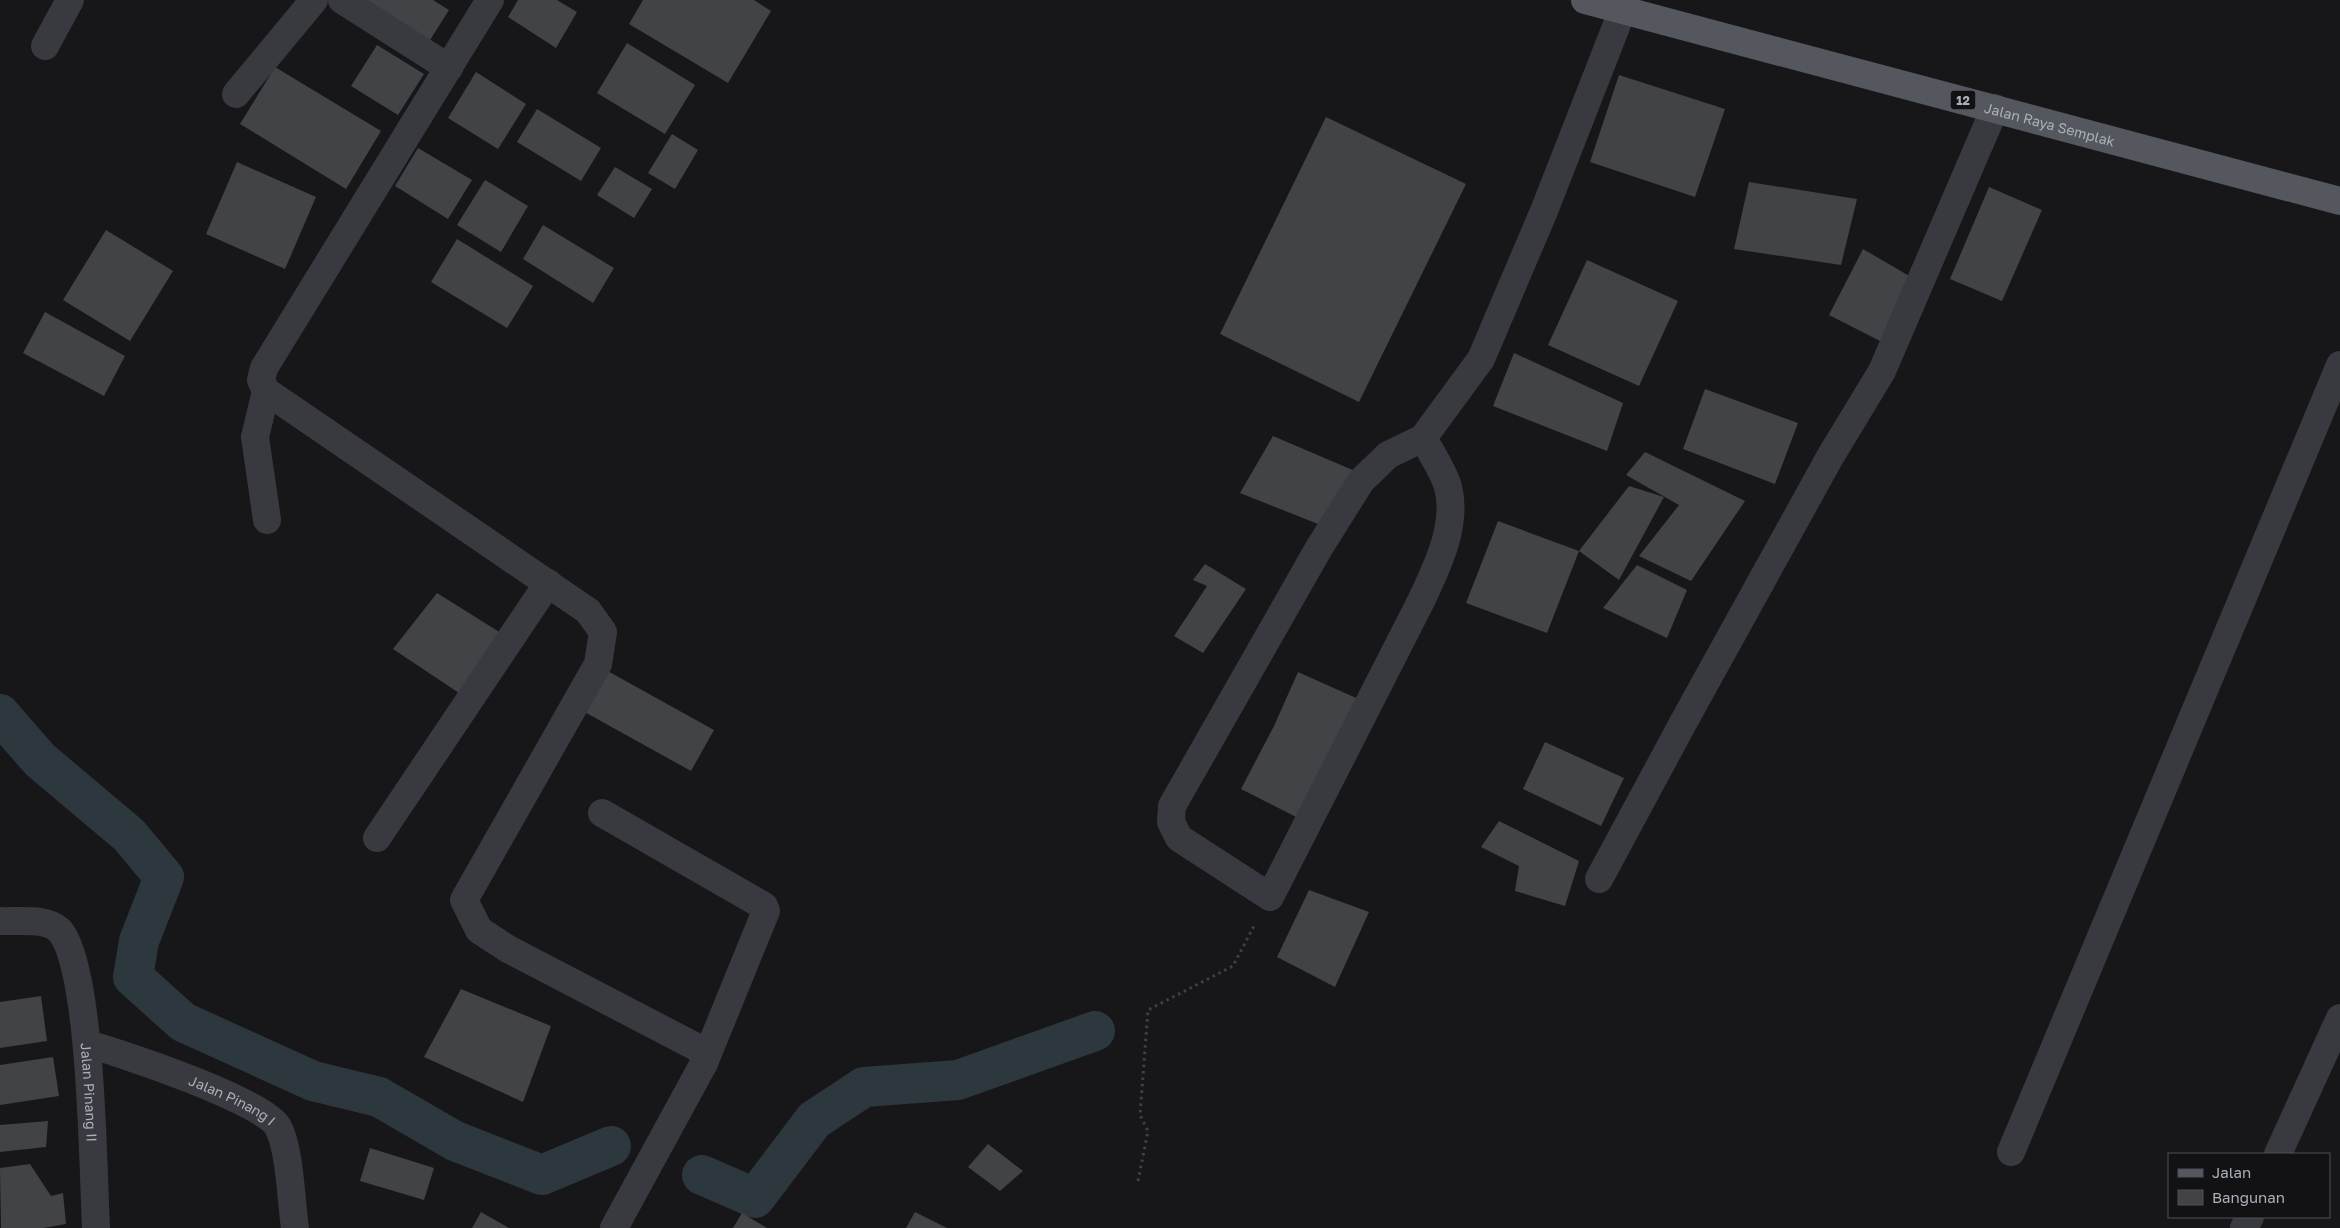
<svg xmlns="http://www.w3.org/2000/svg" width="2340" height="1228" viewBox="0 0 2340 1228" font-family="'Golos Text',sans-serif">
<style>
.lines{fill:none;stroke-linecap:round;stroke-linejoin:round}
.canal{stroke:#2d373e;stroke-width:40}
.building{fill:#414347}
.path{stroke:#3e4146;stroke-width:3;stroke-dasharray:2.5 4;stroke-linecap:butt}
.minor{stroke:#383a3f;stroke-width:28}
.major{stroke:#54575e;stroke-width:28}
.labels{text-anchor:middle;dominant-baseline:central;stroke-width:4.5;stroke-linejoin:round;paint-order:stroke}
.shield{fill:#121215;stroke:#7c8088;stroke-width:1}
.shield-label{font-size:12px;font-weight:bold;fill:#aaafb9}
.street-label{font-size:14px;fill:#aaafb9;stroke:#121215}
</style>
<rect width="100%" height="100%" fill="#17171a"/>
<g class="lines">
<path class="canal" d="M0,714L40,760L129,835L164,877L139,941L133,977L183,1022L313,1081L379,1097L455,1141L542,1175L611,1146
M702,1175L755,1198L814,1120L864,1087L958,1080L1095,1031"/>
</g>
<path class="building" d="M345,0H433L449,10L425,48Z
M518,0H557L577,12L556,48L508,17Z
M643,0H754L771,11L728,83L629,24Z
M627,43L695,85L665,134L597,93Z
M377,45L424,74L398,115L351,86Z
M275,67L381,131L346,189L240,124Z
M476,72L526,104L498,149L448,118Z
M1619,75L1725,109L1695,197L1590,162Z
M537,109L601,148L581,181L517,142Z
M1326,117L1466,184L1359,402L1220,334Z
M672,134L698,150L675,189L648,173Z
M418,148L472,180L448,219L395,186Z
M237,162L316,197L285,269L206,234Z
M615,167L652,189L634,218L597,195Z
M485,180L528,206L501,252L457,225Z
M1749,182L1857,199L1841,265L1734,249Z
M1989,187L2042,210L2002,301L1950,279Z
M543,225L614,268L593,303L523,259Z
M106,230L173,271L130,341L63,300Z
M457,239L533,286L507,328L431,282Z
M1863,249L1911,277L1882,342L1829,315Z
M1587,260L1678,301L1639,386L1548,345Z
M45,312L125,356L104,396L23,353Z
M1514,353L1623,403L1607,451L1493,406Z
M1705,389L1798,423L1775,484L1683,449Z
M1273,436L1355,471L1328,528L1240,493Z
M1645,452L1745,501L1691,581L1639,556L1679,505L1626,475Z
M1629,486L1664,497L1619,580L1579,551Z
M1498,521L1579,551L1547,633L1466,603Z
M1205,564L1246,589L1203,653L1174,636L1207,586L1193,580Z
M1637,565L1687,590L1667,638L1603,608Z
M437,593L501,633L459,693L393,649Z
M604,669L714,730L691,771L581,710Z
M1298,672L1365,702L1302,820L1241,789L1274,726Z
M1545,742L1624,778L1601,826L1523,789Z
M1499,821L1579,861L1565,906L1515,891L1519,866L1481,847Z
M1309,890L1369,912L1335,987L1277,957Z
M461,989L551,1026L523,1102L424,1057Z
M41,996L47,1041L0,1048V1002Z
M53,1057L59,1096L0,1105V1065Z
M48,1121L46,1147L0,1152V1125Z
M988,1144L1023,1171L1000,1191L968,1167Z
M370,1148L434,1168L424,1200L360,1181Z
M30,1164L51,1196L63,1193L66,1224L43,1228H1L0,1168Z
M481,1212L509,1228H472Z
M915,1212L947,1228H906Z
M742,1213L767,1228H733Z"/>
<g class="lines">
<path class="path" d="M1138,1181L1148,1131L1140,1115L1148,1010L1233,966L1254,926"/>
<g class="minor">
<path d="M342,0L449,68"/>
<path d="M490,0L264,368L261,380L266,391L588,611L603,632L598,664L464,900L479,930L508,949L702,1050L704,1063L614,1228"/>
<path d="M45,46L70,0"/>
<path d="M236,94L314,0"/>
<path d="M266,391L255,437L267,520"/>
<path d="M1423,438L1388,455L1361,481L1319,548L1172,806L1171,822L1179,838L1270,897L1421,601C1437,567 1458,525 1448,487C1443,470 1431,453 1423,438L1481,359L1544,211L1623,9"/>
<path d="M602,813L764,906L766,911L704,1063"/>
<path d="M377,838L548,583"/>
<path d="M1599,879L1683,723L1830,457L1882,371L1995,108"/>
<path id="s1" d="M0,921C17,922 45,917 59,930C92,963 93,1173 96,1228"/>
<path id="s2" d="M87,1044C119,1052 264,1101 278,1127C290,1149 291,1201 295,1228"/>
<path d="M2011,1152L2340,365"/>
<path d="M2278,1154L2340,1018"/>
<path d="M2244,1228L2250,1217"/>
</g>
<path class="major" id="s3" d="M1585,0L2340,201"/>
</g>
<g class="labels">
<rect class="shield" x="1950.5" y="90.5" width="25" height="19" rx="4"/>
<g class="shield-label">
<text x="1963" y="100">12</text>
</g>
<g class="street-label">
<text stroke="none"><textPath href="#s3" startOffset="481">Jalan Raya Semplak</textPath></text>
<text stroke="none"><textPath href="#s1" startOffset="228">Jalan Pinang II</textPath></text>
<text stroke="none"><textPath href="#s2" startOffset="156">Jalan Pinang I</textPath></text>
</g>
</g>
<rect x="2168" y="1153" width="162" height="65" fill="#121215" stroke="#4f5157"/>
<rect x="2178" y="1169" width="25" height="8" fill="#54575e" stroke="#4f5157"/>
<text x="2212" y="1178" font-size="15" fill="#aaafb9">Jalan</text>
<rect x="2178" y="1190" width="25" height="15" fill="#414347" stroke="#4f5157"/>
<text x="2212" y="1203" font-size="15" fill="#aaafb9">Bangunan</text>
</svg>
